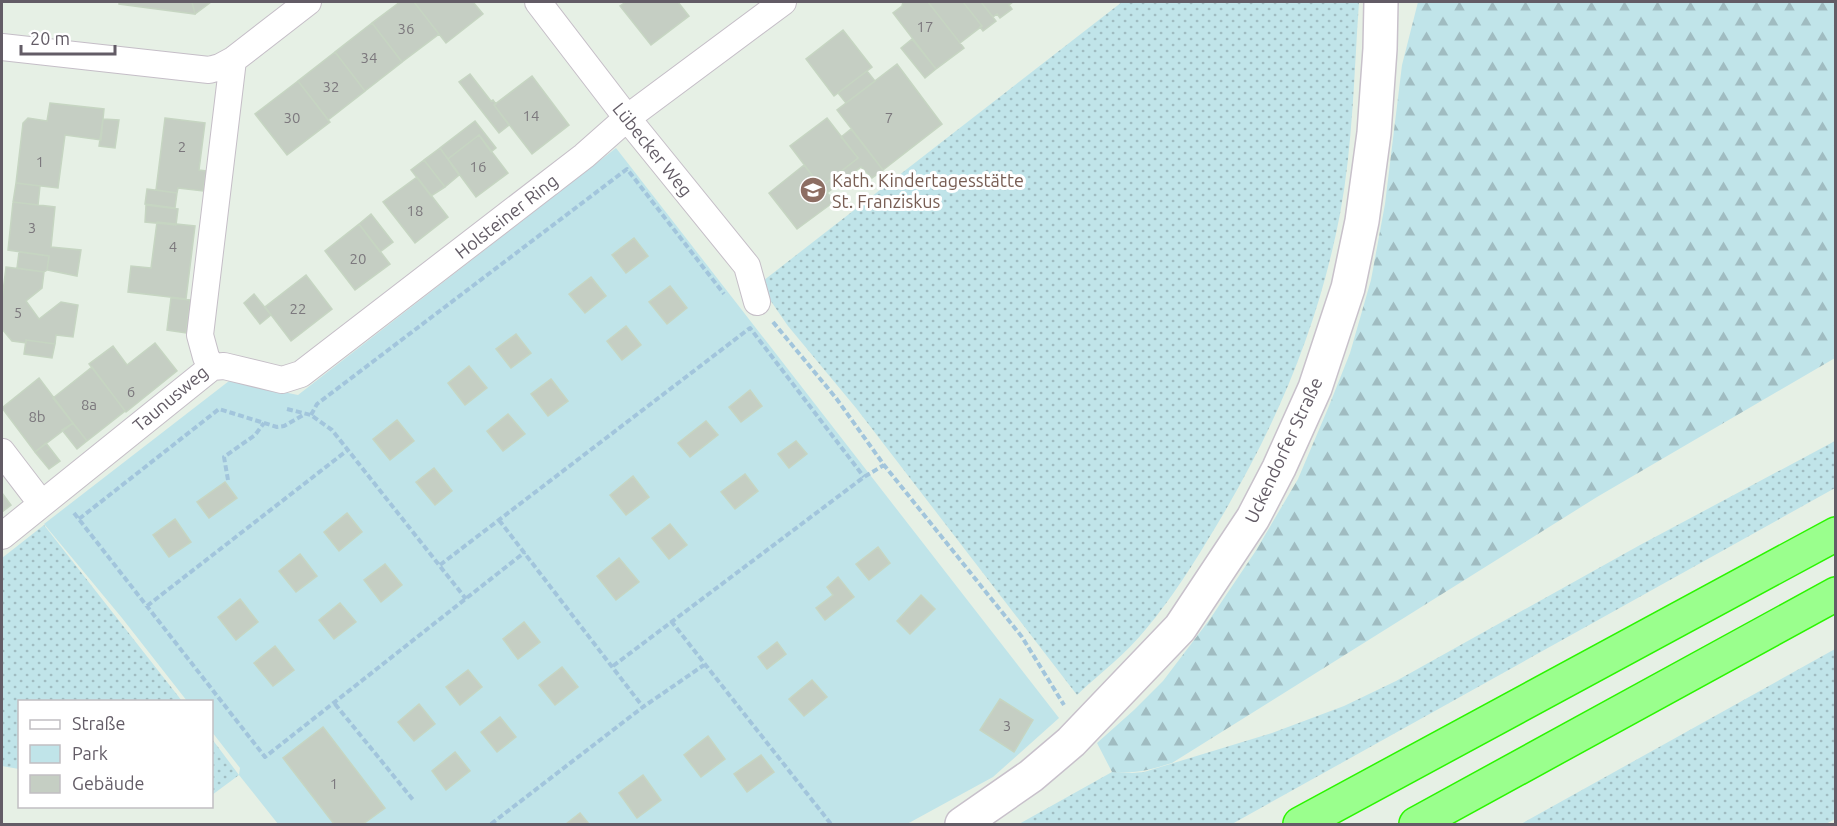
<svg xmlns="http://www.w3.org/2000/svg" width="1837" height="826" viewBox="0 0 1837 826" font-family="Ubuntu,sans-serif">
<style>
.grass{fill:url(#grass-dots)}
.forest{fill:url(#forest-firs)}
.green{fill:#c0e4e9}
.building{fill:#c5cec3;stroke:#c6d5c2;stroke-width:1.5}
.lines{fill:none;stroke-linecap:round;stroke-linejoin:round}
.street-casing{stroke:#c5bec7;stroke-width:28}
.secondary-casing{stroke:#c8c1cb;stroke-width:36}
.highway-casing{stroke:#2bf500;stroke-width:36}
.path{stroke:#a2c5dc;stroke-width:4;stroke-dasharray:6 3;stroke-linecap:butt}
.street{stroke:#fff;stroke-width:26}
.secondary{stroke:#fff;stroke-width:33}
.highway{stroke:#9aff8d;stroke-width:33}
.labels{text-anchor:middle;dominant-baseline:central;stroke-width:6;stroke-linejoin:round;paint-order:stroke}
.number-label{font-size:15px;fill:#7c787d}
.street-label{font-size:18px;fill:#635c66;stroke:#fff}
.education-label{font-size:18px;fill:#785e54;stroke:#fff;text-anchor:start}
</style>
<defs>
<pattern id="grass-dots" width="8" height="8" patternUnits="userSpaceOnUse" patternTransform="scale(1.5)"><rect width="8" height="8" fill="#c0e4e9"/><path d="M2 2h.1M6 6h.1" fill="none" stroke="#a0bcc1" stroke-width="1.8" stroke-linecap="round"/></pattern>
<pattern id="forest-firs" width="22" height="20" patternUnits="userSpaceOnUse" patternTransform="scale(1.5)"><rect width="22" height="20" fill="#c0e4e9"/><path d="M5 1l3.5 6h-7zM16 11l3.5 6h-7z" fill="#a0bcc1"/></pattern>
</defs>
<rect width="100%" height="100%" fill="#e6f0e5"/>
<path class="grass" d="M1122,2H1359C1354,72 1353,144 1340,214C1318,329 1275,428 1215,528C1194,563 1172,598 1146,629C1127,653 1099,674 1077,695L856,408L788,326L759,284Z
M1835,441V488L1232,824H1019L1112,772L1132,773L1144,772L1272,733L1344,706L1396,681L1640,545Z
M44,525L182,701L20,702L19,769L2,766V558Z
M1835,649V819L1826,824H1521Z
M212,739L239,775L212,795Z"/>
<path class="forest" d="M1418,2H1835V358L1597,497L1172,763C1149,770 1136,774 1112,772L1097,743L1134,710L1163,681L1210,619L1255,552L1298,479L1329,406L1350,353L1371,280L1385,204L1402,65Z"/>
<path class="green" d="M616,148L1059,718L993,777L907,824H278L239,775L240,768L212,732V702L187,701L122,618L44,524L229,381L298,395Z"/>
<path class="building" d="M119,2H192L195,14L119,4Z
M192,2H211L195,14Z
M400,2H414L439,34L402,62L372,23Z
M414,2H473L483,14L446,43Z
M626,2H678L689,16L651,45L620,6Z
M903,2H928L964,48L936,69L893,13L902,6Z
M928,2H963L982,26L960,43Z
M963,2H981L996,21L983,31L980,27L982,26Z
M981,2H1013L1009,5L1012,9L1000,18L997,14L993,17Z
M372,23L402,62L365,91L335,52Z
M843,30L872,67L834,96L806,59Z
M912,39L936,69L925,78L901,48Z
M335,52L365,91L328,120L298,81Z
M897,64L942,124L883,170L837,110Z
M867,71L875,81L846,103L838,93Z
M470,74L491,101L493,100L496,104L494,105L509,125L499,133L459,82Z
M532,76L569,125L532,154L494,105Z
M298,81L330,122L287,155L255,114Z
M50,103L104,109L101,140L65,135L58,188L16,183L23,123L28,118L47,121Z
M165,118L205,123L199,170L206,171L203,191L178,188L177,193L156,190Z
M827,118L858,158L821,187L790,146Z
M103,119L119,120L115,148L99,146Z
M475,121L496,148L491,152L479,135L448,159L440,148Z
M851,129L883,170L872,178L861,167L828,192L821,187L858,158L841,137Z
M479,135L508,173L476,197L448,159Z
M440,148L459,175L445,187L424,160Z
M424,160L445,187L431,196L411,170Z
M804,165L821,187L835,201L797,229L769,193Z
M417,177L448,217L415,243L383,202Z
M16,183L40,186L38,205L13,202Z
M147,189L177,193L175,208L145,204Z
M13,202L55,207L51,247L81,250L77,276L47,270L49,256L8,250Z
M146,205L178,209L176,225L145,222Z
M371,214L393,242L380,252L359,224Z
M157,222L195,226L186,299L128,292L131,266L151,268Z
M359,224L390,264L355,290L325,251Z
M634,238L648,256L626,273L612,255Z
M19,252L49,256L47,270L44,272L17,268Z
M6,267L44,272L42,288L26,301L39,319L61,302L78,305L73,337L56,335L55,344L26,340V343L12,341L2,329V300Z
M306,275L332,309L291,341L265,307Z
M591,277L606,296L585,313L569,294Z
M670,286L687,308L667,324L649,302Z
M254,294L271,315L260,324L244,303Z
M171,298L190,300L186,333L167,330Z
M626,326L641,345L622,360L607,341Z
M516,334L531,353L511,368L496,349Z
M26,340L55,344L52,358L24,354Z
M155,343L177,371L126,412L89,364L113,346L127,365Z
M469,366L487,388L465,405L448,383Z
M92,367L125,411L87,441L53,398Z
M39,378L73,423L35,452L2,408Z
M551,379L568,401L548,416L531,394Z
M750,390L762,406L741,422L729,407Z
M508,414L525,434L503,451L487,431Z
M397,420L414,441L390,460L373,439Z
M706,421L718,435L690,457L678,443Z
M73,423L87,441L77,449L62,430Z
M796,441L807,454L789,468L778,454Z
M46,443L60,461L49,469L35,452Z
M434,468L452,491L435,505L416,482Z
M745,474L758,491L735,509L721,492Z
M633,476L649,497L626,515L610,495Z
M225,482L237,498L209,518L197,502Z
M2,493L11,505L2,512Z
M347,513L362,532L339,551L324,532Z
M175,519L191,542L169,557L153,535Z
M670,524L687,545L669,559L652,538Z
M878,547L890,563L869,580L856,564Z
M300,554L317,576L296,592L279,571Z
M619,558L639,582L616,600L597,576Z
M385,564L402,585L381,602L364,580Z
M838,577L854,597L825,620L816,608L833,595L827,587Z
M921,595L935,609L910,634L897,621Z
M240,599L258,622L236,640L218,617Z
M340,603L356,622L334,639L319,620Z
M524,622L540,642L518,659L503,639Z
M777,642L786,654L767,669L758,657Z
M275,646L294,670L273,686L254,663Z
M562,667L578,687L555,705L539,685Z
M468,670L482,687L460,705L446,687Z
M812,680L827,697L804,716L789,699Z
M1000,699L1033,720L1014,752L980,730Z
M419,704L435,724L414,741L398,722Z
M500,717L516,737L497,752L481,732Z
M323,727L385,808L363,824H334L283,758Z
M708,736L725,759L701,777L684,755Z
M455,752L470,771L446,790L432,771Z
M761,755L774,772L747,792L734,774Z
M643,775L661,800L637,818L619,793Z
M580,813L589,824H566Z"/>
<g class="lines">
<defs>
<path id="street" d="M538,2L627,118L747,266L757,302
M2,47L209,70L220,67L233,60L308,2
M212,367L224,366L282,380L301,374L584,156L627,118L783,2
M212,367L206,357L200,335L233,60
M2,452L41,503
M2,536L212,367"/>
<path id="secondary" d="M962,824L1031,776L1071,742L1180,628L1253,518L1279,468L1315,388L1348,288L1362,221L1374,133L1380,49L1381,2"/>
<path id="highway" d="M1300,824L1836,534
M1416,824L1836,594"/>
</defs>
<use href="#street" class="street-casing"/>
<use href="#secondary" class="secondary-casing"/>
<use href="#highway" class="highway-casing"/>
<path class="path" d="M773,322L836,398L884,465L1022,637L1064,705
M287,409L311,415L332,430L466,599
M311,415L317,404L627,169L724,294
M228,480L224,457L255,435L264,423
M74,513L265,757L525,552
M79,519L219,409L277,427L284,426L305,414
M499,520L643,707
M440,565L750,328L864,477
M147,606L349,449
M671,621L831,824
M613,666L864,477L884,465
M335,704L414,801
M491,824L643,707L704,665"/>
<use href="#street" class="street"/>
<use href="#secondary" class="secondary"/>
<use href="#highway" class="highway"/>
</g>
<defs>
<symbol id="school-disc" viewBox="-11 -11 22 22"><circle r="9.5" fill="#8d6e63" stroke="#fff"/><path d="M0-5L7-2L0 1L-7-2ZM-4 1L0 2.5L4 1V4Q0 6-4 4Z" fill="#fff"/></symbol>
</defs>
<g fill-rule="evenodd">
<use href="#school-disc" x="798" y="175" width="30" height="30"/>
</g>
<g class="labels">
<g class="number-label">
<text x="925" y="26">17</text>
<text x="406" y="28">36</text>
<text x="369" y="57">34</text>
<text x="331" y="86">32</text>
<text x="531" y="115">14</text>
<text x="292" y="117">30</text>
<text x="889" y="117">7</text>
<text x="182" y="146">2</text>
<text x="40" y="161">1</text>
<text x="478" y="166">16</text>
<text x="415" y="210">18</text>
<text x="32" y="227">3</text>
<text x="173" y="246">4</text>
<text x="358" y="258">20</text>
<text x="298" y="308">22</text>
<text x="18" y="312">5</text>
<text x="131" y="391">6</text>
<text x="89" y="404">8a</text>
<text x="37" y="416">8b</text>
<text x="1007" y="725">3</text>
<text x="334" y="783">1</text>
</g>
<g class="street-label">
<text transform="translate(653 149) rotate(51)">Lübecker Weg</text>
<text transform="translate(506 216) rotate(-38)">Holsteiner Ring</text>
<text transform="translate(170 398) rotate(-40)">Taunusweg</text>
<text transform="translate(1283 450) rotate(-65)">Uckendorfer Straße</text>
</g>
<g class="education-label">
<text x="832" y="180">Kath. Kindertagesstätte<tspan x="832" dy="21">St. Franziskus</tspan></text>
</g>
</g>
<rect width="1837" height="826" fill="none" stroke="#635c66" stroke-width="6"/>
<rect x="18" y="700" width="195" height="108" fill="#ffffff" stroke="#c1bec2" stroke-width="1.5"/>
<rect x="30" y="720" width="30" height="9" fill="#ffffff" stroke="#c1bec2" stroke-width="1.5"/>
<text x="72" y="730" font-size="18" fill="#635c66">Straße</text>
<rect x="30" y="745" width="30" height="18" fill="#c0e4e9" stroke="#c1bec2" stroke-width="1.5"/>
<text x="72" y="760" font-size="18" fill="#635c66">Park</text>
<rect x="30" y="775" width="30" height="18" fill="#c5cec3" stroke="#c1bec2" stroke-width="1.5"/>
<text x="72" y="790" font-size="18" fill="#635c66">Gebäude</text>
<path d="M21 45v9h94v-9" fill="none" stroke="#635c66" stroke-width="3"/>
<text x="30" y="45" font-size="18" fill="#635c66" stroke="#ffffff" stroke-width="4.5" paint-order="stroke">20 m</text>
</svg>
